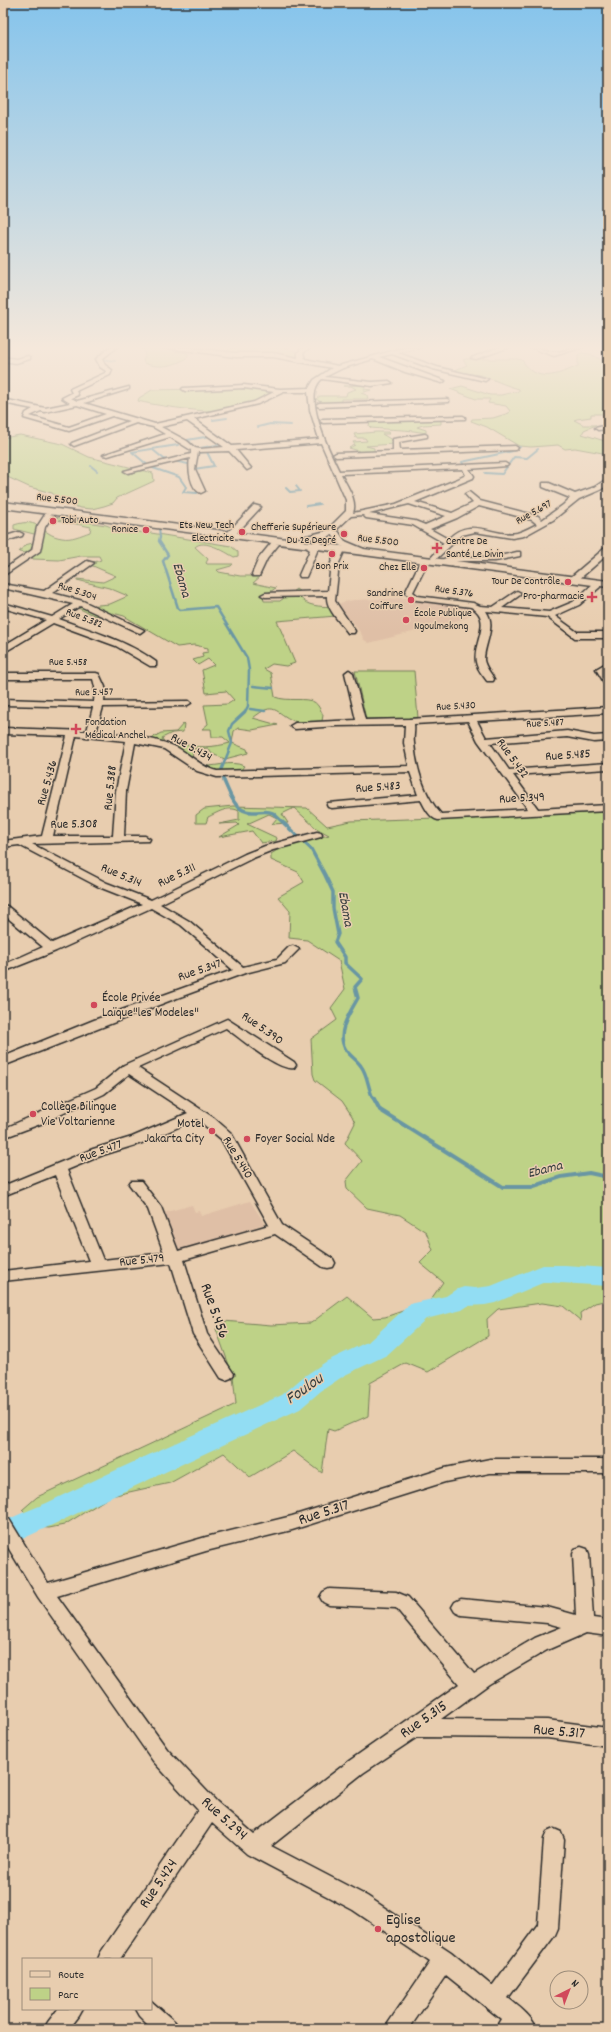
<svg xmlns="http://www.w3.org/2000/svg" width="611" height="2032" viewBox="0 0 611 2032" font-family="Dekko,sans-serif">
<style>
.built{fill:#dfbfa6}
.green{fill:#bed287;stroke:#747e59}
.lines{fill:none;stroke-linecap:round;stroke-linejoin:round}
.stream-far3{stroke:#6996a3;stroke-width:2}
.stream-far2{stroke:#6996a3;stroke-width:2.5}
.stream-far1{stroke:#6996a3;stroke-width:3.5}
.stream{stroke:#6996a3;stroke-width:4}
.river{fill:#92ddf3;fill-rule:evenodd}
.minor-casing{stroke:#2b2b2b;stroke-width:3}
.major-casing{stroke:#2b2b2b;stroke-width:3}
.minor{fill:#e8cdaf;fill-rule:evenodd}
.major{fill:#e8cdaf;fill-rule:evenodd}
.poi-dot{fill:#d1495b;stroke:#e8cdaf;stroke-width:1.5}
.labels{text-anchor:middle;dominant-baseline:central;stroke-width:3;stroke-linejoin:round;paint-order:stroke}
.far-street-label{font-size:11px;fill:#2b2b2b;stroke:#e8cdaf}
.far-poi-label{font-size:11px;fill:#2b2b2b;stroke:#e8cdaf;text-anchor:end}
.street-label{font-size:13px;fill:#2b2b2b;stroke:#e8cdaf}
.poi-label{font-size:13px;fill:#2b2b2b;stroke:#e8cdaf;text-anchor:start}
.water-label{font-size:14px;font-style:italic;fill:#353d3f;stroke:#e8cdaf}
.near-street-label{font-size:16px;fill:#2b2b2b;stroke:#e8cdaf}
.near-poi-label{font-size:16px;fill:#2b2b2b;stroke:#e8cdaf;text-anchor:start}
.near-water-label{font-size:17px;font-style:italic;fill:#353d3f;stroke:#e8cdaf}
</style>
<rect width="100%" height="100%" fill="#e8cdaf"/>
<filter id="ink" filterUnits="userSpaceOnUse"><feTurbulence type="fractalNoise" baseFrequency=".025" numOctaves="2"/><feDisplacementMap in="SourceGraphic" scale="8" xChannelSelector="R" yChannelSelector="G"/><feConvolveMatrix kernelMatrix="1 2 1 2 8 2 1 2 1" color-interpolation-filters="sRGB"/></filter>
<g filter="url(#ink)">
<path class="built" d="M406,598L475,606L467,618L369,643L363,639L362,635L352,621L346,618V614L339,606L340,603L354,600Z
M250,1201L265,1224L175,1252L156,1215L192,1205L195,1212L199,1211L201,1216Z"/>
<path class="green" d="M139,347H170L174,351L188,353V357C176,366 158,369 144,363L143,360L145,357L144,350Z
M235,347H284L298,352V355L295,357L224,352Z
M581,353L590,354L608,363V374L603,376L608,377V414H591V417L577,419L574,420L584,425H596L584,430L582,434L608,442V454L575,448L565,449L558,445L531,447L519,446L487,427L471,421L472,419L493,418L509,413L510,411L506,406L488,403L490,399H476L450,389L462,386L490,395H501L519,391V389C507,386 497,381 486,377C477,373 465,375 455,370L467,365L463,360L466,359H517L522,360C537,384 557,375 578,366V356Z
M364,385L366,386L364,389L371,390L361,393L367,395L368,399H341V403L324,404L316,399L320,396H346L347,392L356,389L351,386H343Z
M246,388L272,391C265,403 229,409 215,411C201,412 152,405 138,401L139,398L152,390Z
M441,420V424L423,425L417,427L426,430V433C406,429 392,430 371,428L369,426L370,421Z
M376,432H388L389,434H382L392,440L390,441L393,444L366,446L374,448V453L358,452L359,451L349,448L355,445L353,442L367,441L365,438H356L354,434Z
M20,435L62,444L89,457L153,473L154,481L117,498L113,503L104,506L92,509L81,508L66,504L52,493L29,487L3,475V438Z
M54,517L106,525L122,531L151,533L231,546L238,552V556L234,557C225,552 204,538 195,547L208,559L206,563L207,564H233L231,566L217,570L219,572L240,576H261L253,583L276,588L263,596L264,601H280L296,589L303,594L300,597C307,607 320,606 332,607L336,616L277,621L295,663L286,666L272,664L264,669L271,673L275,697C287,702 306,697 314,702C318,704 321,711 323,715L322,721C314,721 301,724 294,721C275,713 275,700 253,718L278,725L252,730L238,728L234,731L232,743L247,749L248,753L225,759L212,754L208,748L193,749L192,758L199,761L198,765C214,769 230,759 244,766L241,770L218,772L194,769L172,750L150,739L161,733L176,732L184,723L183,732L172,733L162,738L165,744L173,747L181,743C195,749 216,747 230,743L223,737H212L211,729H202L208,724L204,705L228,704L234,700L226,691L206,693L202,670L214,665L208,659L198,665L193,660L203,657L202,653L208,652V648L194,645L177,647L124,616L113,613C101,620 90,614 78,608L86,606L110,604L128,596L109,588L77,580V579L103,582L116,576L93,566L80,565C87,561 94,563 101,560L99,556H81L59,560L33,559L30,554L19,552L25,545L40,541L34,534L14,529V525C41,516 40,535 62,538C71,540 81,535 90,532L91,527L57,520Z
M355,671H414L418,718L366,719Z
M233,806L307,808L327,826L351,821L608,812V1300L595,1303L580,1313L581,1321L563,1306L542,1303L498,1309L487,1319L488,1336L428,1372L406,1363L370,1383L368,1416L334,1431L328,1429L322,1473L293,1451L250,1477L224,1453L170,1483L111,1496L64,1525L49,1528L34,1527L32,1520L22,1510L37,1497L236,1404L233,1376L216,1329L223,1321L271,1325L311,1323L347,1296L373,1318L385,1317L429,1302L443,1282L420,1263L433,1250L426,1232L400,1215L367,1208L347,1189L346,1181L362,1161L345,1143L355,1123L352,1116L342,1101L315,1080L313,1074L311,1039L337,1020L331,1008L345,989L339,961L307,940L289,938L290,911L278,897L304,882L298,872L271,860V854L282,847L329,835L316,828L294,808L282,814L288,823L272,824L277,818L269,814L247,824L277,838L276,841L261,843L252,831L219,837L239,825L237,823L219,824L239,820V811C228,805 217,813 208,817L206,823H196V815L204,809Z"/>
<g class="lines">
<path class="stream-far3" d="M99,359L115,361
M213,420L227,418
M258,427L270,424L291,425
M187,440L211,436
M190,442L197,453L207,452L214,466L194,469
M178,445L132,452L150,467L179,477L186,487L183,492L197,493L201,490
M195,449L222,444
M153,450L164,459L193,465
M91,466L97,471
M461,467L464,465L462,462L513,451L520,447
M485,473L502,474L514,457L527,458L538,449
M286,488L290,492L300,491L296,486
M306,506L320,504
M159,527L160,538"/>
<path class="stream-far2" d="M160,537L159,541L168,555L163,561L178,608L180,610L216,607L247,658L249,670L248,706L245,712L232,724L229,731L232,743L220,773L225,782
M253,686L273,688
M250,709L265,711"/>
<path class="stream-far1" d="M224,781C231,796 235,813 254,812C261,812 267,810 273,813L311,849L325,875L333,892V908L338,934L335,942L345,957V963L362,979L355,987L358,998C350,1012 335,1034 346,1050C350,1056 357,1060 361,1066C368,1075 368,1089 373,1098"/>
<path class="stream" d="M373,1097L380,1110L503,1187H531L561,1177L589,1173L608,1177"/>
<path class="river" d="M543,1265H565L608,1268V1286L545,1282L495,1303L485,1305L468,1306L462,1310L426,1319L387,1355L345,1375L321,1391L300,1409L3,1548V1522C22,1512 42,1506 61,1496C134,1461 208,1428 282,1395L303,1377L327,1361L369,1341L410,1304L446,1296L455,1290L464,1287L475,1288L491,1286Z"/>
<defs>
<path id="minor" d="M110,347H117L102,359L105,365L112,370L110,375L76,391L78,395L71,398L77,401L129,387V389L84,403L155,424L254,402L274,392L244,388L185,391L182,389L183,388L244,385L280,389L309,388L314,380L332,368L273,357H235L160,347H183L235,353H273L298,358V352L304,347H311L303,353L305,359L338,366L392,351L408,347H421L398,353L437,367L488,379L485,381L433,369L392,354L379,357L445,381L442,383L405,372L373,359L343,368L325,377L372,382L389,381L392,383L372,386L322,379C301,395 330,452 339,471L505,463L508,465L507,466L469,469L474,476L473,478L415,502L452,513L473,503L465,494L469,492L480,501L538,516L542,520L563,505L570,498L543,487V483H549L575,494L595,487L608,478V485L600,490L579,499L553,520L524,536L512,538L475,532L462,535L433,562L429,560L444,543L413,525L366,518L363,515L351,516L335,531H338L345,541L364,549V553H358L339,545L332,534L316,547L318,549L306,577H300L299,575L310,550L307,548L319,537L288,544L284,542L326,531L346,511V500L321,443L236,450L251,468L247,470L229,451L198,452L195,469L205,491L201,493C190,489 188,468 190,458L128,473L124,471L191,454V450L170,437L108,456L103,455L165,434L153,427L136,423L74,446L71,444L72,443L129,421L112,416L69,431L24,418L26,413L33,409L3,403V399L45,408L70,403L62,398L72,393L70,389L105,373L106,371L100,367L96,359ZM284,392H308L310,410L319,439L232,446L194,419L258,404ZM77,405L106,414L69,427L30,416L41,411L45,412ZM187,421L224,447L200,449L195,448L187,441L161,427ZM463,469L466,475L458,479L396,504L353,513C358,500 346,485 341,474ZM409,504L446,516L425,525L415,521L369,514ZM479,506L532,520L537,524C531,527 524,531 517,533C492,538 472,515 448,539L430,529L457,518Z
M500,347H510L476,359L471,358Z
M530,347C539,347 545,351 553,352C559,353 574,347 583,347L554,356Z
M607,353H608V357L604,355Z
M28,356L30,357V359L16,363L3,361V357L16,359Z
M447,399L449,400V402L319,407L316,405L319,403Z
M463,416L465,417V419L323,423L320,421L323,419Z
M608,425V429L598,430L595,428Z
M425,434L427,435V437L399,442L400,450L515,446L518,448L515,450L336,457L333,455L336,453L393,451V439Z
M254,505L261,507L233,537H227V533Z
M46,513L53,515L45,527L40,551L3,576V570L32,550L37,527Z
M19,532L23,534L22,536L3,542V537Z
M272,542L279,544L267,559L259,576H253L252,574L259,558Z
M605,548H608V554L577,581H571V577Z
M337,550L344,552L339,563L335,601L355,631L354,633H348C340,622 326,609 327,596L265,597L261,595L265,593L328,591L331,563Z
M517,552H520V556L495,561H449L443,563L439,561L448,557H495Z
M421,560L428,562L413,592L418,596L473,603L480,606L493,607L517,591L521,593L520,595L502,608L549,612L573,602L594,583H600V587L579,605L555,616L577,632H608V638H575L547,617L486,611C497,626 484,644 484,660C485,667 491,673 494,679L493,681H487C483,675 477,669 476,662C472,643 494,620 471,607L416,600L405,593Z
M87,561L94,563L52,593L83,601L144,630L140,633L137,632L80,606L59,619C92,631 128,641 156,662V666H150L116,646L53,623L3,653V646L46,620L3,608V603L52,617L73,604L3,588V584L44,591Z
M608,662V668L605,670L608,675V685L605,684L596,669Z
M349,670L353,673L365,720L409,719L608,707V713L477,721L486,738L567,731L594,736L608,735V741L594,742L567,737L490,743L509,770L608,763V769L513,775L538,809L608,805V811L438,820C430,818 425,808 421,800L332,808L328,807L327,805L328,803L418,795L410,772L217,777L197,771L164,749L135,743L126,791L124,836H145L150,839L149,841L32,844L107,883L151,900L245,854L265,846L317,832L321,833L322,835L321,837L273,850L253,858L160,904L189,921L243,967L277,959L289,947L293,946L299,949L285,963L245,973L169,1001L3,1066V1057L94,1020L233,970L181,925L151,908L56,951L3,972V965L43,947L3,914V905L7,906L52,943L142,904L99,887L19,845L3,847V841L42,836L67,736L3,734V728L87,731L93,707L3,705V699L94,702L95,687L93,679H3V673H96L99,674L105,687L104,702L189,701L191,703L186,706L103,707L96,732C120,734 156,737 178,748C192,756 201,767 217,771L409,766L404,743L405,725L337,726L295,729L290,726L295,723L356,720L345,673ZM468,721L478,741L528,809L441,814C424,796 416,767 414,743C413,737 415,731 414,724ZM76,736L126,741L116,791L113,836H53Z
M227,1019L294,1062L296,1065L294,1068C279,1072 240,1038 226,1028L138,1068L214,1118L231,1133L282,1225L333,1259L335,1263L333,1267L328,1268L323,1267L275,1234L184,1260L207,1334L234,1374L231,1378L226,1380L221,1378L193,1334L171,1263L3,1281V1271L89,1261L55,1175L3,1196V1186L93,1149L132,1137L188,1113L129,1074L104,1094L43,1123L3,1138V1129L96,1088L124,1065ZM197,1119L221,1139L269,1225L178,1251L161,1207L141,1181H131L129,1184L148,1209L164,1253L103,1260L67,1170L103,1155L142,1143Z
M490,1459H608V1473H490L445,1482L292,1530L206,1551L57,1596L167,1749L217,1802L254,1834L349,1761L459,1684L396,1608L329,1605L323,1602L320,1597L323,1592L329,1589L396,1592L408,1597L474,1674L535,1638L562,1627L547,1623L461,1615L455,1612L452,1607L455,1602L461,1599L547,1607L576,1615L573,1554L575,1549L581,1547L587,1549L589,1554L593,1618L608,1620V1636L586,1633L547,1650L489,1684L441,1719L547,1720L608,1728V1746L547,1738L417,1737L363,1773L271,1846L367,1896L451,1952L492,1986L538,1924L544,1839L547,1832L554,1829L561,1832L564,1839L558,1928L555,1935L508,1998C519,2007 531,2015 537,2029H495L501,2019L446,1975L409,2029H385L389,2022L430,1962L353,1910L247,1854L212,1823L120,1959H98L101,1952L198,1810L153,1761L38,1597L3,1539V1517L9,1519L48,1583L206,1537L292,1516L445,1468Z
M151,2001L175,2022L179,2029H152L139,2016L135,2009H151Z
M58,2009H83L79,2016L69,2029H44L48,2022Z"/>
<path id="major" d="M3,502L608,581V587L3,508Z"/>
</defs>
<use href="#minor" class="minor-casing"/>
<use href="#major" class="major-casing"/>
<use href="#minor" class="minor"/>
<use href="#major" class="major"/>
</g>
</g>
<linearGradient id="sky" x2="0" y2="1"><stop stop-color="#85c4ec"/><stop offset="0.55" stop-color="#f5e8db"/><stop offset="1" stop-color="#f5e8db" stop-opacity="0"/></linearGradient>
<rect width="611" height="632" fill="url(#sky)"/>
<g class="poi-dot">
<circle cx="53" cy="521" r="4"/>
<circle cx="146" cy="530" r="4"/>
<circle cx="242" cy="532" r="4"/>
<circle cx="344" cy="534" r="4"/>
<path d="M435 542h4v4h4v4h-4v4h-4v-4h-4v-4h4z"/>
<circle cx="332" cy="554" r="4"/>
<circle cx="424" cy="568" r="4"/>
<circle cx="568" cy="582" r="4"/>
<path d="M590 591h4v4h4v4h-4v4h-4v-4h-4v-4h4z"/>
<circle cx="411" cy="600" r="4"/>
<circle cx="406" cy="620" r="4"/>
<path d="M74 723h4v4h4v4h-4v4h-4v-4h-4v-4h4z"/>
<circle cx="94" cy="1005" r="4"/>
<circle cx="33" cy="1114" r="4"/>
<circle cx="212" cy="1131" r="4"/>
<circle cx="247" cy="1139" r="4"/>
<circle cx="378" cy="1929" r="4"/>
</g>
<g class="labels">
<g class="far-street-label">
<text transform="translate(57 500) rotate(7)">Rue 5.500</text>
<text transform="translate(534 513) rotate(-29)">Rue 5.697</text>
<text transform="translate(378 541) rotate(7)">Rue 5.500</text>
<text transform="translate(77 592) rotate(18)">Rue 5.304</text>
<text transform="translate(454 592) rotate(8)">Rue 5.376</text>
<text transform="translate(84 619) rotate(21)">Rue 5.382</text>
<text x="68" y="663">Rue 5.458</text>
<text transform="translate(94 693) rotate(-1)">Rue 5.457</text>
<text transform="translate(456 707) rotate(-3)">Rue 5.430</text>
<text transform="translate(545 724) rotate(-3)">Rue 5.487</text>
</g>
<g class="far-poi-label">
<text x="61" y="521" text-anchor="start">Tobi Auto</text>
<text x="234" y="526">Ets New Tech<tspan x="234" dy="13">Electricite</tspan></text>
<text x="336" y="528">Chefferie Supérieure<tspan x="336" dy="13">Du 2e Degré</tspan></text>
<text x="138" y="530">Ronice</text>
<text x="446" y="542" text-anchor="start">Centre De<tspan x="446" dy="13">Santé Le Divin</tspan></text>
<text x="332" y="567" text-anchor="middle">Bon Prix</text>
<text x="416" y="568">Chez Elle</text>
<text x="560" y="582">Tour De Contrôle</text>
<text x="403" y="594">Sandrine<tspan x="403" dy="13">Coiffure</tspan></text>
<text x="584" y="597">Pro-pharmacie</text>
<text x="414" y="614" text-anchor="start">École Publique<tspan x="414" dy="13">Ngoulmekong</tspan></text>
<text x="85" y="723" text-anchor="start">Fondation<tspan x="85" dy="13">Médical Anchel</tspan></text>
</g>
<g class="street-label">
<text transform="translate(191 748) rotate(29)">Rue 5.434</text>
<text transform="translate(568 756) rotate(-4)">Rue 5.485</text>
<text transform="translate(512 759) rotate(54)">Rue 5.432</text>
<text transform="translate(48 783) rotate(-74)">Rue 5.436</text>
<text transform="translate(111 788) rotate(-84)">Rue 5.388</text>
<text transform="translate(378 788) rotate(-4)">Rue 5.483</text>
<text transform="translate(522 799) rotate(-3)">Rue 5.349</text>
<text transform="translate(74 825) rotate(-1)">Rue 5.308</text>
<text transform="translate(121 876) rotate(23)">Rue 5.314</text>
<text transform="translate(177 876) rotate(-26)">Rue 5.311</text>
<text transform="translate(200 971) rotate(-19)">Rue 5.347</text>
<text transform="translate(262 1029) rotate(35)">Rue 5.390</text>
<text transform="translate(101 1152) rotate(-20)">Rue 5.477</text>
<text transform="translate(237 1158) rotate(59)">Rue 5.440</text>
<text transform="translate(142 1261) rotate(-6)">Rue 5.479</text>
</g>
<g class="poi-label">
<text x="102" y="998">École Privée<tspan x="102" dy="15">Laïque"les Modeles"</tspan></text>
<text x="41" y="1107">Collège Bilingue<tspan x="41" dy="15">Vie Voltarienne</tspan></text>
<text x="204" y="1124" text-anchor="end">Motel<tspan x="204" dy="15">Jakarta City</tspan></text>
<text x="255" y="1139">Foyer Social Nde</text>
</g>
<g class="water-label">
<text transform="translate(181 580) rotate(74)">Ebama</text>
<text transform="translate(345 909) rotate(80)">Ebama</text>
<text transform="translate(545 1170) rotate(-14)">Ebama</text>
</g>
<g class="near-street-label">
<text transform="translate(214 1311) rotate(70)">Rue 5.456</text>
<text transform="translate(324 1513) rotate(-18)">Rue 5.317</text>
<text transform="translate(424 1720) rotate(-35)">Rue 5.315</text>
<text transform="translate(559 1732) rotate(5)">Rue 5.317</text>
<text transform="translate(224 1819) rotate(42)">Rue 5.294</text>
<text transform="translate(159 1884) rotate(-56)">Rue 5.424</text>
</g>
<g class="near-poi-label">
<text x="386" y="1920">Eglise<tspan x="386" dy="18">apostolique</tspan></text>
</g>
<g class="near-water-label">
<text transform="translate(305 1390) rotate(-35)">Foulou</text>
</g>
</g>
<rect width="611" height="2032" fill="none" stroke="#e8cdaf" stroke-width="16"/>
<rect x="8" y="8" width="595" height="2016" fill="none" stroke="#2b2b2b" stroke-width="1.5" filter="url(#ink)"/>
<rect x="22" y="1958" width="130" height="52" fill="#e8cdaf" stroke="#9c8c7a"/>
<rect x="30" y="1971" width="20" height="6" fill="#e8cdaf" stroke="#9c8c7a"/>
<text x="58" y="1978" font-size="12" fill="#2b2b2b">Route</text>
<rect x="30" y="1988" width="20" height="12" fill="#bed287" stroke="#9c8c7a"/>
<text x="58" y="1998" font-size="12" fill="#2b2b2b">Parc</text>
<g transform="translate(569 1990) rotate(42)"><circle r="19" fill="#e8cdaf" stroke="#9c8c7a"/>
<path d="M0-3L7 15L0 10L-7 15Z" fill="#d1495b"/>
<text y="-6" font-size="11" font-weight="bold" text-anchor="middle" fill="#2b2b2b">N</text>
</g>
</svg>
